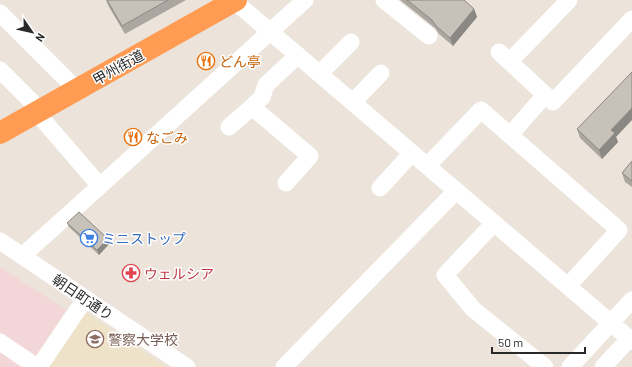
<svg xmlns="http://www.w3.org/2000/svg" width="632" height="367" viewBox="0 0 632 367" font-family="Barlow,'Noto Sans JP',sans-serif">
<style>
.education{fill:#eee2c8}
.medical{fill:#f3d6d8}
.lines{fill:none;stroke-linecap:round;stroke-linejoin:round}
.minor{stroke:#fff;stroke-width:17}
.highway{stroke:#ff9b52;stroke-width:22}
.wall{fill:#aba6a0}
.shaded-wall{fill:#8b8782}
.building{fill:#c7c1ba;stroke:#8b8782}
.labels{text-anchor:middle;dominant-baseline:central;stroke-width:3;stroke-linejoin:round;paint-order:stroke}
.food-label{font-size:14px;fill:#c56008;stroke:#fff;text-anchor:start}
.street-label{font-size:14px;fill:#292929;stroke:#fff}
.shop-label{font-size:14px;fill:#366cbe;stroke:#fff;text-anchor:start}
.health-label{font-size:14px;fill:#be3a42;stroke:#fff;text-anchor:start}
.education-label{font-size:14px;fill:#785e54;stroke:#fff;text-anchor:start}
</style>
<rect width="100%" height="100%" fill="#ece4da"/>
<path class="education" d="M84,311L166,367H47Z"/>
<path class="medical" d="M0,267L66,310L28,367H0Z"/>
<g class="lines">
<path class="minor" d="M233,0L632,341
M384,0L429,36
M0,13L69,82
M499,52L553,102L632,19
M510,61L569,0
M0,70L32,102
M319,74L351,42
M353,102L381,73
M252,107L310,156L286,183
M37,113L100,186
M229,127L252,107L262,97L266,85L298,55
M510,135L545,95
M427,166L481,110L619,230L568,286
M380,188L412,153
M494,223L445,275L473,309L545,367
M0,241L187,367
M22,256L100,186L305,0
M0,342L37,367
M39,367L85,299
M284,367L456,191
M570,367L632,300
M603,367L629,339"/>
<path class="highway" d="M0,133L236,0"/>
</g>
<path class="wall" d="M106,0H186L125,34L109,7Z
M400,0H464L474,9L477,17L453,46L439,34L435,28Z
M577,129L616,137L618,142L602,159L580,138Z
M632,161V187L625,182L622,173Z
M67,223L110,243L99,255L69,227Z"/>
<path class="shaded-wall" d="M474,9L477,17L453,46L450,38Z
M632,108V120L616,137L618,142L602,159L599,150L611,130Z
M108,239L110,243L99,255L97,250Z"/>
<path class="building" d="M107,0H168L122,26Z
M407,0H464L474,9L450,38L436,26L432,20Z
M632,72V108L611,130L615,133L599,150L577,129Z
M632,161V181L622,173Z
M79,212L108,239L97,250L67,223Z"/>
<defs>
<symbol id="restaurant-ring" viewBox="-11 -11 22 22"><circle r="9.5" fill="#fff" stroke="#e8710a" stroke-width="1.5"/><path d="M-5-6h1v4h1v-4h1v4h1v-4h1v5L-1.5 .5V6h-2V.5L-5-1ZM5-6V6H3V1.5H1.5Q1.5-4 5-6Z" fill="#e8710a"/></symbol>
<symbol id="supermarket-ring" viewBox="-11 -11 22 22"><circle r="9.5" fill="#fff" stroke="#3f7fe0" stroke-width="1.5"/><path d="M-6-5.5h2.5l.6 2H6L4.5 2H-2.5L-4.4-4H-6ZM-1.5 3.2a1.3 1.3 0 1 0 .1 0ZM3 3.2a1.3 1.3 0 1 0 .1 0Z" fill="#3f7fe0"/></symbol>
<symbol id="pharmacy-ring" viewBox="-11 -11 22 22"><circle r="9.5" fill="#fff" stroke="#e0444e" stroke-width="1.5"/><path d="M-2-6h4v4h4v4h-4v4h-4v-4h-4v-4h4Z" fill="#e0444e"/></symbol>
<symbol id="university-ring" viewBox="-11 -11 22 22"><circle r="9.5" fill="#fff" stroke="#8d6e63" stroke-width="1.5"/><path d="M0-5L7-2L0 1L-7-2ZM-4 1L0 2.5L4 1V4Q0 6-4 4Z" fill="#8d6e63"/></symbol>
</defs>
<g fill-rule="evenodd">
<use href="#restaurant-ring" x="196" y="51" width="20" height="20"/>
<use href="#restaurant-ring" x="123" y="127" width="20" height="20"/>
<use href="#supermarket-ring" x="79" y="228" width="20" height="20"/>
<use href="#pharmacy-ring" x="121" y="263" width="20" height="20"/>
<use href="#university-ring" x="85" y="329" width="20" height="20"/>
</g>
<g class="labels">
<g class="food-label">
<text x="219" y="61">どん亭</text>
<text x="146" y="137">なごみ</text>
</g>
<g class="street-label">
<text transform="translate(118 67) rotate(-29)">甲州街道</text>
<text transform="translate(83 297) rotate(34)">朝日町通り</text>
</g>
<g class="shop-label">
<text x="102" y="238">ミニストップ</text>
</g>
<g class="health-label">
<text x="144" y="273">ウェルシア</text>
</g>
<g class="education-label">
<text x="108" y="339">警察大学校</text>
</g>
</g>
<g transform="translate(32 32) rotate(124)" stroke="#ffffff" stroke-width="3" paint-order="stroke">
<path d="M0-3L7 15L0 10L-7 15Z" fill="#292929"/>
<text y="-6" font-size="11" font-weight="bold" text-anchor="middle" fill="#292929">N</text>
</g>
<path d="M492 347v6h93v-6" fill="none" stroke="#292929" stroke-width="2"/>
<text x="498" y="347" font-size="12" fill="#292929" stroke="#ffffff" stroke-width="3" paint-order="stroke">50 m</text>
</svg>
